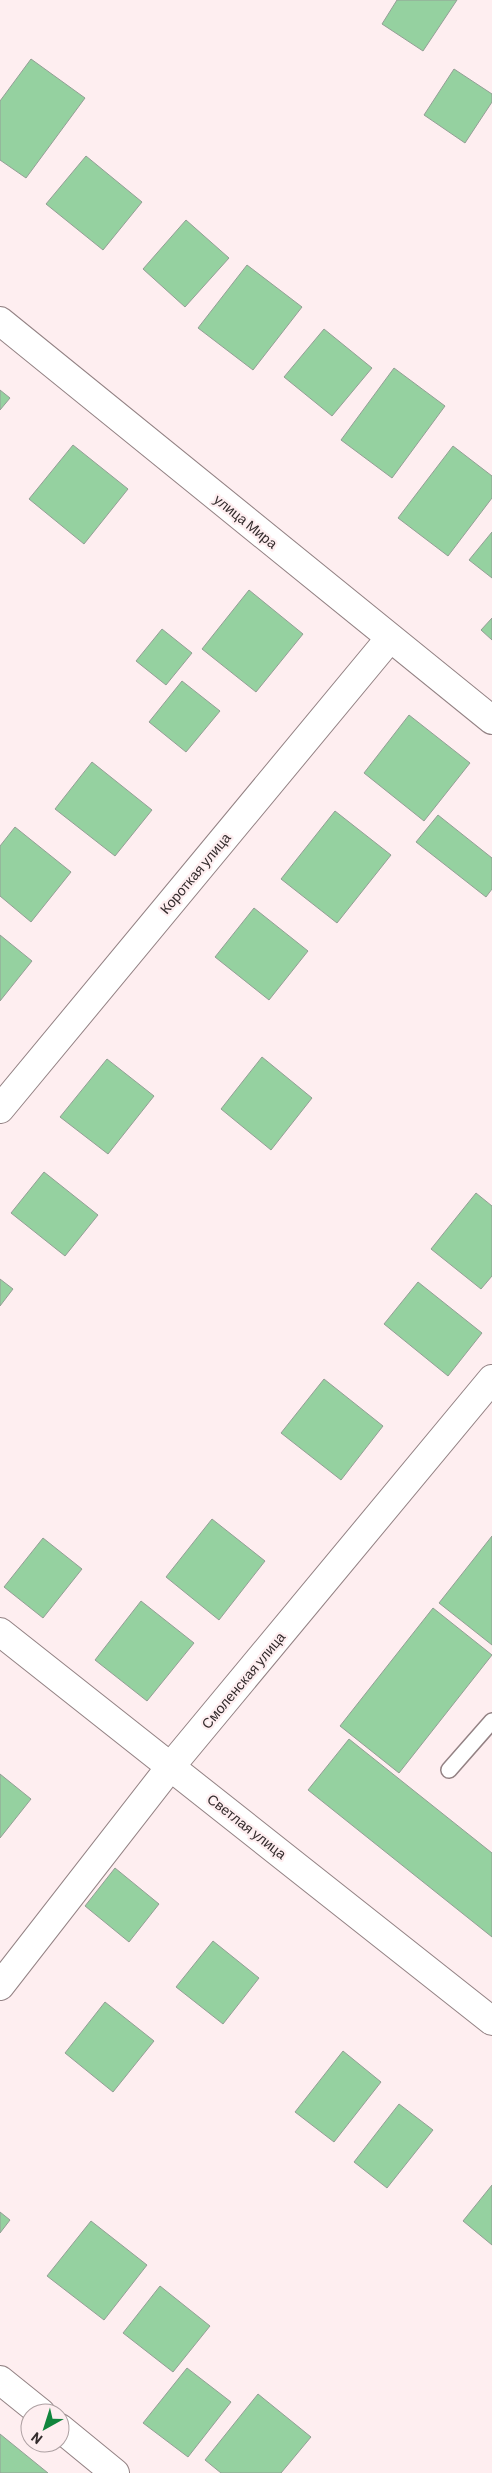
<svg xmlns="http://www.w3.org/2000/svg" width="492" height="2473" viewBox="0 0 492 2473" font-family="Barlow,sans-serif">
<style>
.building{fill:#95d1a0;stroke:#939f95}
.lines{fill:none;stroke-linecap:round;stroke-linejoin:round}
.service-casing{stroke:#938284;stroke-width:18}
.minor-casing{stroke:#938284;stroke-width:30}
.tertiary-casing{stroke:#938284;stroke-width:30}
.service{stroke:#fff;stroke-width:15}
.minor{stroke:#fff;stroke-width:28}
.tertiary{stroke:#fff;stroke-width:28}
.labels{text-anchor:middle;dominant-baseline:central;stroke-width:4.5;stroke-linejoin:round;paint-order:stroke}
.street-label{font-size:14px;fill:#342c2d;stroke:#feeef0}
</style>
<rect width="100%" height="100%" fill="#feeef0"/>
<path class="building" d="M397,0H457L423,51L382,24Z
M31,59L85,98L26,178L0,160V101Z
M454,69L492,94V102L465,143L424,115Z
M86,156L142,202L103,250L46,204Z
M186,220L229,258L185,307L143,269Z
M247,265L302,307L253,370L198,328Z
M324,329L372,368L332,416L284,377Z
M394,368L445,406L392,478L341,440Z
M0,390L10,398L0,410Z
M73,445L128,489L84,544L29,499Z
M453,446L492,476V498L448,556L398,518Z
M492,532V578L469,560Z
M249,590L303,634L256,692L202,649Z
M492,618V640L481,630Z
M162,629L192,653L166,685L136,661Z
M182,681L220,711L186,752L149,722Z
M409,715L470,763L424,821L364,773Z
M92,762L152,810L115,856L55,809Z
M335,811L391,855L337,923L281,879Z
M438,815L492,858V889L486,897L416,842Z
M15,827L71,872L31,922L0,896V846Z
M254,908L308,951L269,1000L215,957Z
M0,935L32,961L0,1001Z
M262,1057L312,1098L271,1150L221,1109Z
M107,1059L154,1096L108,1154L60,1117Z
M44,1172L98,1215L65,1256L11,1213Z
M476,1193L492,1206V1276L481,1289L431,1249Z
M0,1279L13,1289L0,1306Z
M418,1282L482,1333L448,1376L384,1324Z
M324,1379L383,1426L341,1480L281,1433Z
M212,1519L265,1561L219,1620L166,1577Z
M492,1536V1645L439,1603Z
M43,1538L82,1569L43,1618L4,1587Z
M141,1601L194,1643L147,1701L95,1660Z
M433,1608L492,1655L399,1773L340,1726Z
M349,1739L492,1853V1937L308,1790Z
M0,1774L31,1799L0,1838Z
M115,1868L159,1904L129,1942L85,1906Z
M213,1941L259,1978L223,2024L176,1987Z
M105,2002L154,2041L113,2092L65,2053Z
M343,2051L381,2082L334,2142L295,2112Z
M399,2104L433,2130L387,2188L354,2162Z
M492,2185V2245L463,2221Z
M0,2212L10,2220L0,2233Z
M91,2221L147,2265L104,2320L47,2276Z
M160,2286L210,2326L173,2372L123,2333Z
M187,2368L231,2402L188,2457L143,2423Z
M258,2394L311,2437L281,2473H221L205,2460Z
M0,2434L48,2473H0Z"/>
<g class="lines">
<defs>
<path id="service" d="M449,1770L492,1721"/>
<path id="minor" d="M0,1109L390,638
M0,1632L492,2021
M0,1986L171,1766L492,1379
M0,2380L41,2413
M60,2428L115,2473"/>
<path id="tertiary" d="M0,321L492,720"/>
</defs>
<use href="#service" class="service-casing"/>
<use href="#minor" class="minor-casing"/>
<use href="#tertiary" class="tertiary-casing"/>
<use href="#service" class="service"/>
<use href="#minor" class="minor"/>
<use href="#tertiary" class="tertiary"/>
</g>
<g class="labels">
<g class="street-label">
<text transform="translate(246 521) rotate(39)">улица Мира</text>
<text transform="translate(195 873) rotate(-50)">Короткая улица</text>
<text transform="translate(243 1680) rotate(-50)">Смоленская улица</text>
<text transform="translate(247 1826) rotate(38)">Светлая улица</text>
</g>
</g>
<g transform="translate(45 2428) rotate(219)"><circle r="24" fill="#feeef0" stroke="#ada0a2"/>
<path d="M0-4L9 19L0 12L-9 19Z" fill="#11853d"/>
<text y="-8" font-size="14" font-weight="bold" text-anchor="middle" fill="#342c2d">N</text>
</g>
</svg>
